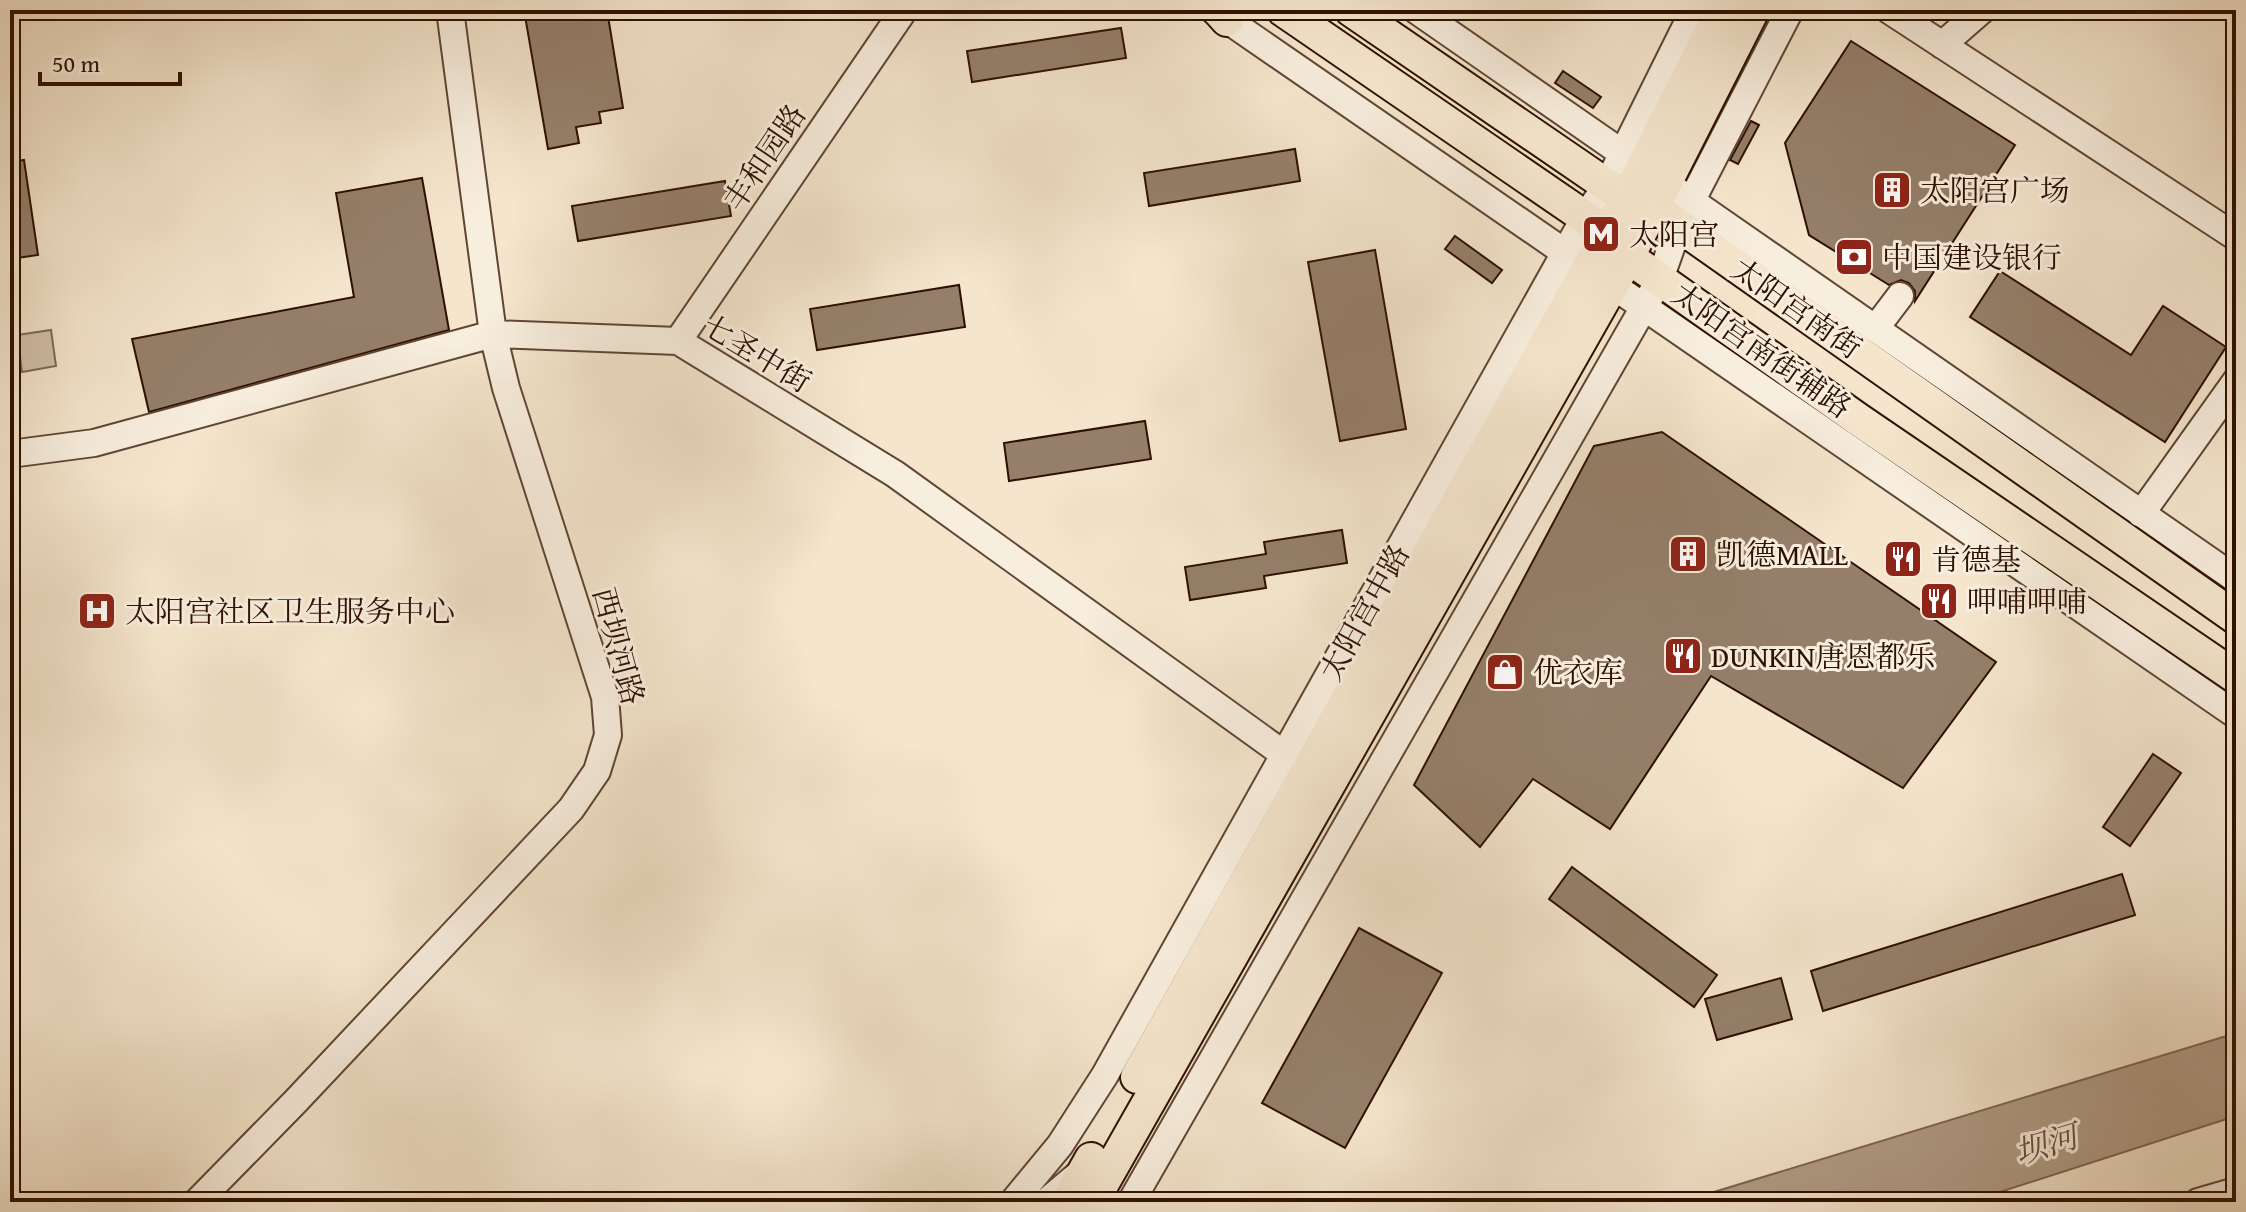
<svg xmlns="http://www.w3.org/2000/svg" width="2246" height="1212" viewBox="0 0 2246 1212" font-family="'Gentium Book Plus','Noto Serif SC',serif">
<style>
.green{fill:#d2c1a9;stroke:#806854;stroke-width:2}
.water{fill:#b19d87;stroke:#7d6551;stroke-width:2}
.building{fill:#957f6a;stroke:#2e1000;stroke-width:2}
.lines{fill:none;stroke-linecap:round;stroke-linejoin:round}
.minor-casing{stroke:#604533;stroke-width:30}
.major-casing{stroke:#2e1000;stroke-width:36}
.minor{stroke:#f8eede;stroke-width:26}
.major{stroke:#f4e5cc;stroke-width:32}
.labels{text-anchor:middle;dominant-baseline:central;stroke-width:6;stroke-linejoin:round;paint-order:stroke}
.street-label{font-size:30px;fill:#2e1000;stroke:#f8eede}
.poi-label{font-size:30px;fill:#2e1000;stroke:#f8eede;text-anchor:start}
.water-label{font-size:32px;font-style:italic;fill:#694f3d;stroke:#f8eede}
</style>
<rect width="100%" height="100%" fill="#f4e5cc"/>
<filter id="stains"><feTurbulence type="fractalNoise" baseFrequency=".0025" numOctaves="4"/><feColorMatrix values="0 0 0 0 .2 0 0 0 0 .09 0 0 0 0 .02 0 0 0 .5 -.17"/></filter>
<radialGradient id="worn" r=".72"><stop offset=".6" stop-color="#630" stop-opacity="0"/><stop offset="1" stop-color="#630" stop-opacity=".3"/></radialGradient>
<path class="green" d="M51,330L56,366L22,372L17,335Z"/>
<path class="water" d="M2236,1033V1116L1969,1202H1681Z"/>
<path class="building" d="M524,10H607L623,108L599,112L601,123L576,127L579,143L548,149Z
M1121,28L1126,58L972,82L967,51Z
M1851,41L2015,145L1915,301V291L1909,283L1901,280L1889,285L1809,235L1785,143Z
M1563,71L1601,97L1593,108L1555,83Z
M1751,121L1759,125L1738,164L1730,160Z
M1295,149L1300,181L1149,206L1144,173Z
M24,160L38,255L10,259V162Z
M422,178L449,330L149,412L132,339L354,297L336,193Z
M725,181L731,216L578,241L572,206Z
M1455,236L1502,270L1492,283L1445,249Z
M1375,250L1406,429L1340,441L1308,262Z
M2000,271L2131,355L2163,306L2226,347L2165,442L1970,317Z
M959,285L965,327L817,350L810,309Z
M1145,421L1151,459L1009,481L1004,443Z
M1662,432L1996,662L1903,788L1711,676L1610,829L1533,779L1480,847L1414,785L1594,446Z
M1342,530L1347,563L1264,576L1266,588L1190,600L1185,567L1266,554L1264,542Z
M2153,754L2181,773L2130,846L2103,827Z
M1572,867L1717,975L1694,1007L1549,899Z
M2122,874L2135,915L1823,1011L1811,971Z
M1359,928L1442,973L1345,1148L1262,1103Z
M1781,978L1792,1019L1717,1040L1705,999Z"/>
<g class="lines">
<defs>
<path id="minor" d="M1213,10L2236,715
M1416,10L1635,162
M1889,10L2236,237
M1942,45L1982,10
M1677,191L2236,579
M1875,329L1900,296
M678,341L904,10
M10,454L94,443L493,334L678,341L895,474L1285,755
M2141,514L2236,381
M197,1202L295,1102L571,809L597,771L608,735L605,697L506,388L493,334L450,10
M1013,1202L1060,1145L1105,1075L1585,217L1607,185L1694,10
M1046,1202L1078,1175
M1131,1202L1660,279L1679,225L1790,10
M2198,1202L2236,1191"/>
<path id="major" d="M1218,10L1227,20
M1283,10L1608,233L1628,257L1859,420L2236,677
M1351,10L1627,199L1654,208L2236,618
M1137,1077L1627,199L1722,10
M1067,1202L1091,1159
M1092,1202L1628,257L1753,10"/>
</defs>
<use href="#minor" class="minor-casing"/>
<use href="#major" class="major-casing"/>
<use href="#minor" class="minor"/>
<use href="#major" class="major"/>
</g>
<defs>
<symbol id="building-square" viewBox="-11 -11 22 22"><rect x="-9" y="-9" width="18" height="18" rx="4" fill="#8f2418" stroke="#f8eede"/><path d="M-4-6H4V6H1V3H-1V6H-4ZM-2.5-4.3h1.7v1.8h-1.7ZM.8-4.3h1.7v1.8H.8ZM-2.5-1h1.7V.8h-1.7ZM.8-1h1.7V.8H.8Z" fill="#fff"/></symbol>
<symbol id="metro-square" viewBox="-11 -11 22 22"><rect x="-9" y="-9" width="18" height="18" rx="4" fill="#8f2418" stroke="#f8eede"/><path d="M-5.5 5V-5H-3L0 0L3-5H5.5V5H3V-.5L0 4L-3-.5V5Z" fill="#fff"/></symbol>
<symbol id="bank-square" viewBox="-11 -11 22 22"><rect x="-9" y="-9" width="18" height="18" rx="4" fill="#8f2418" stroke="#f8eede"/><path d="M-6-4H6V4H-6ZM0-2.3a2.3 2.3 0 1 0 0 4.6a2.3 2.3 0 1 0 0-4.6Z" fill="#fff"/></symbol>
<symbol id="restaurant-square" viewBox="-11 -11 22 22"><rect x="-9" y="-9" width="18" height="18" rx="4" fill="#8f2418" stroke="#f8eede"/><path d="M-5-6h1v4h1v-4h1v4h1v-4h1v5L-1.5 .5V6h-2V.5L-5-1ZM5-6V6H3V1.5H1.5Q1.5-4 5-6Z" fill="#fff"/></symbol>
<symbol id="hospital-square" viewBox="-11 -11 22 22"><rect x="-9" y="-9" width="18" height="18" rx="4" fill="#8f2418" stroke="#f8eede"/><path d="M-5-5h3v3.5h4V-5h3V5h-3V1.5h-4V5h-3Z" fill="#fff"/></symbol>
<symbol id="shop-square" viewBox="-11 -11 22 22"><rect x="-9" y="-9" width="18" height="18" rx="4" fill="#8f2418" stroke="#f8eede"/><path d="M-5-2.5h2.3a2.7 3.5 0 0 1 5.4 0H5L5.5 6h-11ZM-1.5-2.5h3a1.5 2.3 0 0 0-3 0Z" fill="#fff"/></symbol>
</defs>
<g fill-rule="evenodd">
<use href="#building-square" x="1870" y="168" width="44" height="44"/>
<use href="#metro-square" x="1579" y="212" width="44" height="44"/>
<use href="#bank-square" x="1832" y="235" width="44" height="44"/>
<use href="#building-square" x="1666" y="532" width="44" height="44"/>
<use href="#restaurant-square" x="1881" y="537" width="44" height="44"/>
<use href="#restaurant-square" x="1917" y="579" width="44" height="44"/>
<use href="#hospital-square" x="75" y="589" width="44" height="44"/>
<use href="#restaurant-square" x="1661" y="634" width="44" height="44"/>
<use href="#shop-square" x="1483" y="650" width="44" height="44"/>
</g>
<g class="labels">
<g class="street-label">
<text transform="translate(764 157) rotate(-56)">丰和园路</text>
<text transform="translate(1797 308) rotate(35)">太阳宫南街</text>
<text transform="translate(1762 350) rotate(35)">太阳宫南街辅路</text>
<text transform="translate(757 353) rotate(31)">七圣中街</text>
<text transform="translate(1364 612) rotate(-61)">太阳宫中路</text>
<text transform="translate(619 646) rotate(75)">西坝河路</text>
</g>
<g class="poi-label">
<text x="1920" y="190">太阳宫广场</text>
<text x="1629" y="234">太阳宫</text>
<text x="1882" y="257">中国建设银行</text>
<text x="1716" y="554">凯德MALL</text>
<text x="1931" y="559">肯德基</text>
<text x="1967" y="601">呷哺呷哺</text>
<text x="125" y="611">太阳宫社区卫生服务中心</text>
<text x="1711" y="656">DUNKIN唐恩都乐</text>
<text x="1533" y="672">优衣库</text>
</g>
<g class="water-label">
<text transform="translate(2046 1144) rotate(-17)">坝河</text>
</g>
</g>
<rect width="2246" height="1212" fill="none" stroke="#f4e5cc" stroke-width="40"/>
<rect x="12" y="12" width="2222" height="1188" fill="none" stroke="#2e1000" stroke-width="4"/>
<rect x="20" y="20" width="2206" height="1172" fill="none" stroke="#2e1000" stroke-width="2"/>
<path d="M40 72v12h140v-12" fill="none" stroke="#2e1000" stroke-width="4"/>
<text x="52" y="72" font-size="24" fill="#2e1000" stroke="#f8eede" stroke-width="6" paint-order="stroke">50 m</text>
<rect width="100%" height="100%" filter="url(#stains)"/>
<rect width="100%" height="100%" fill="url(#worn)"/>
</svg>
